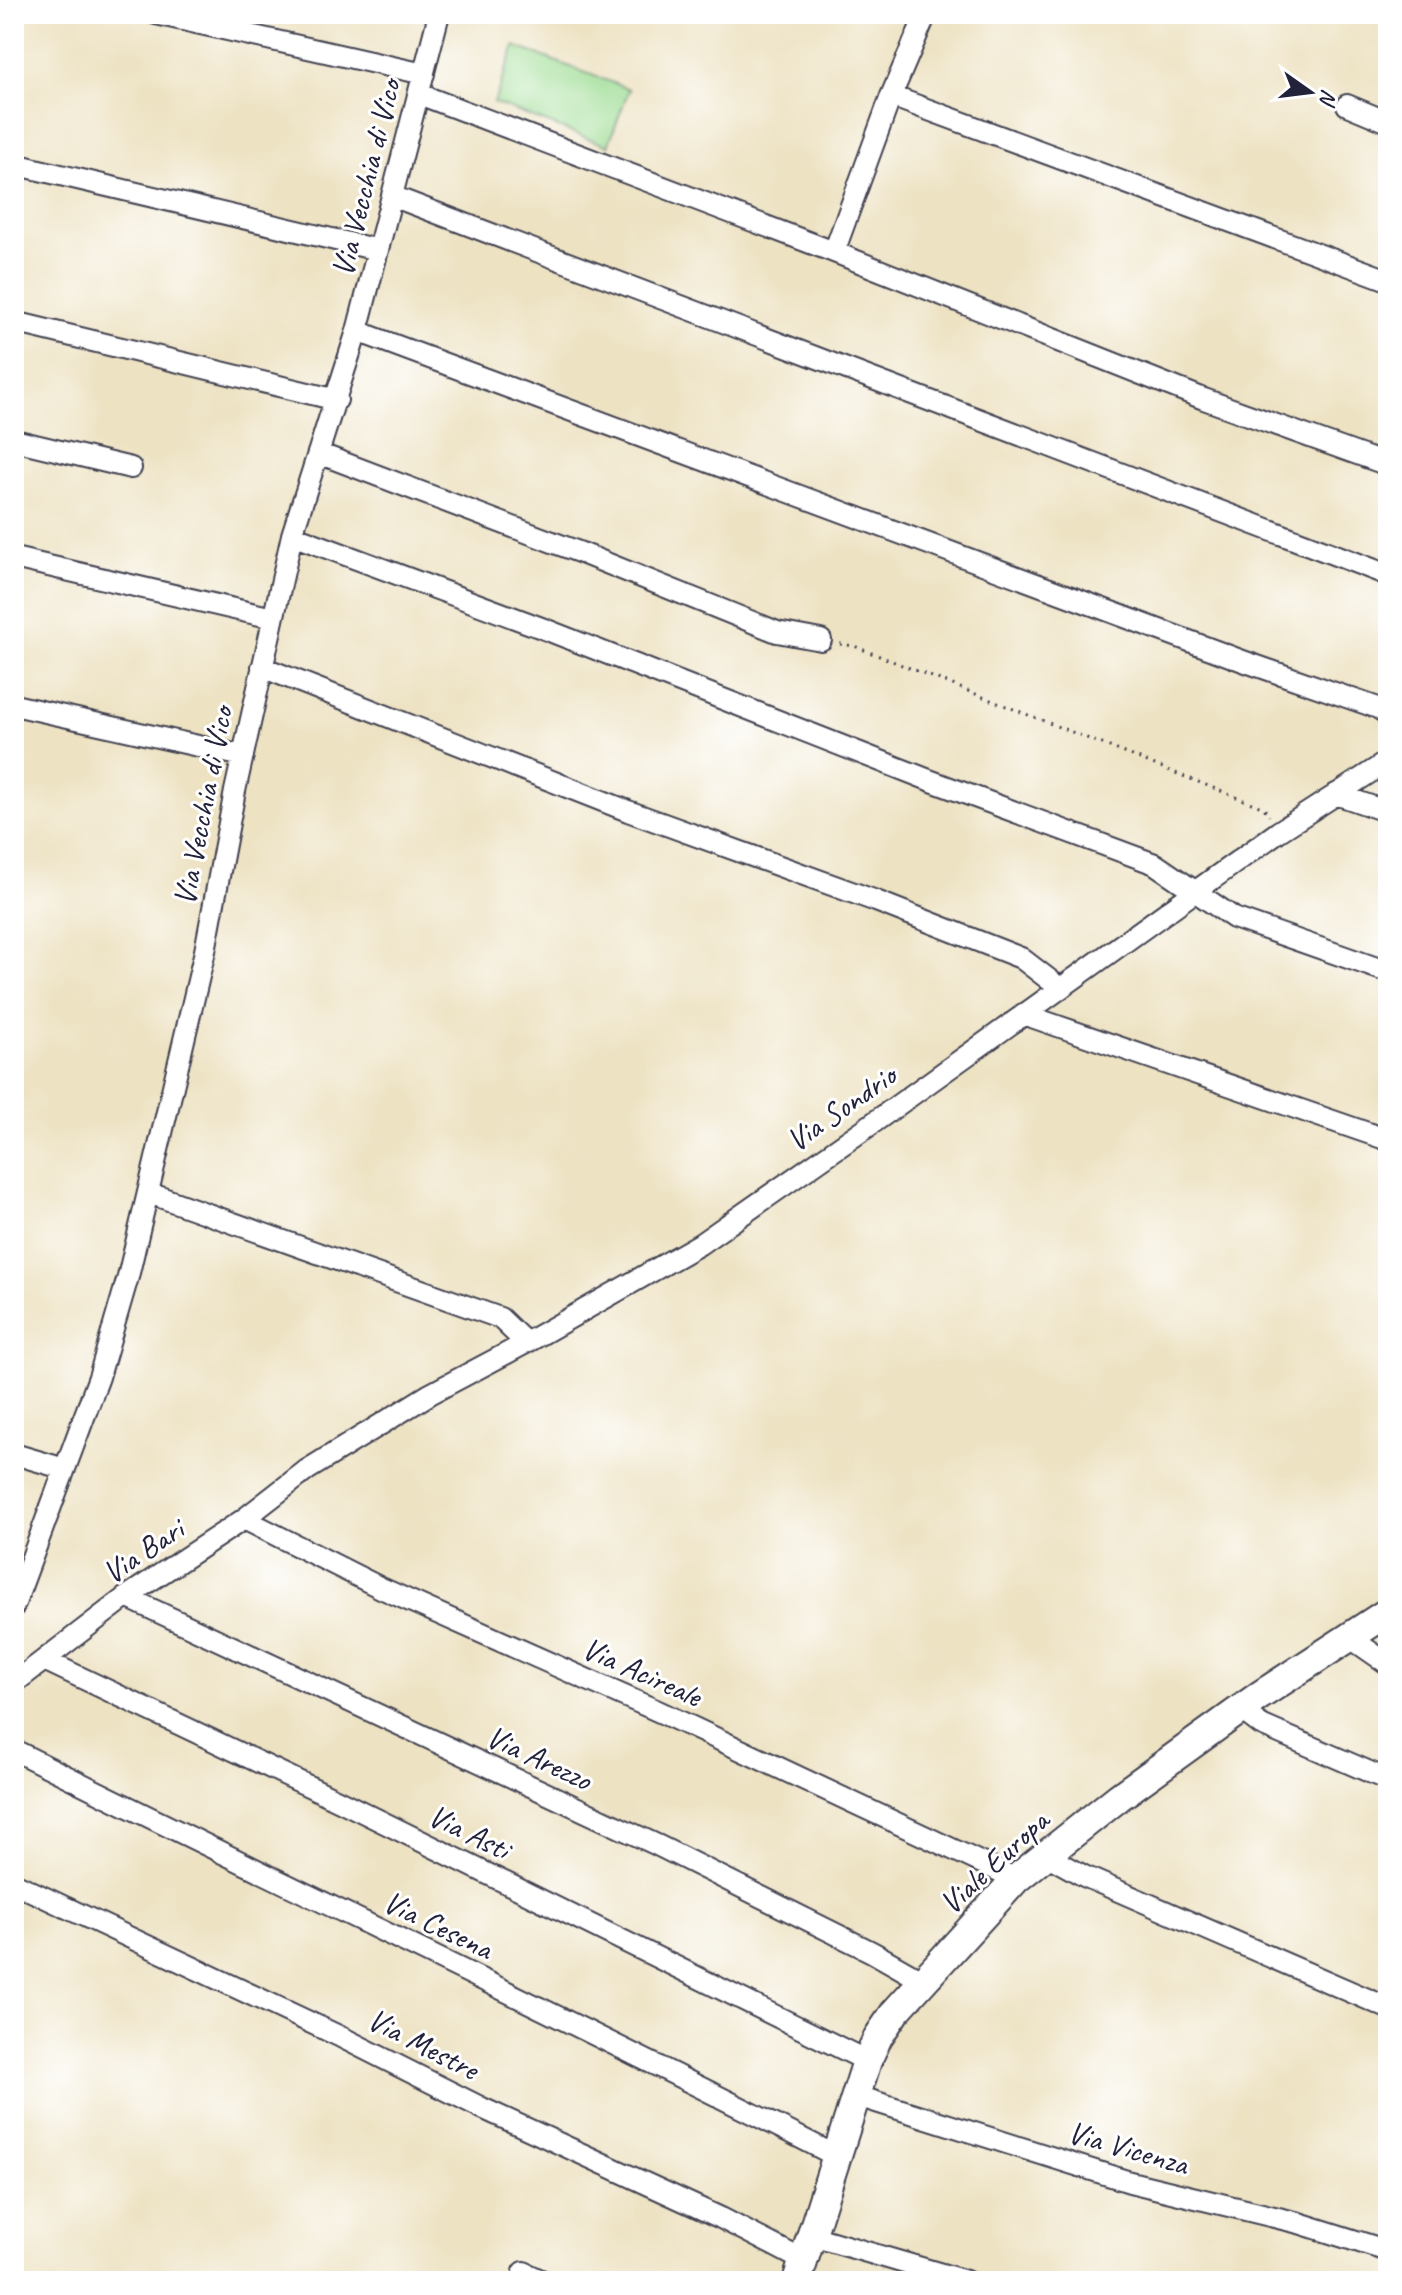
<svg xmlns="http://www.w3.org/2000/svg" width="1402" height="2295" viewBox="0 0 1402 2295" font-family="Caveat,sans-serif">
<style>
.park{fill:#9cdc92;stroke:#5f7f66;stroke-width:2}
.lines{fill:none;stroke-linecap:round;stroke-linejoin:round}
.street-casing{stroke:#403f4f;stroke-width:24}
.secondary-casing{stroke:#403f4f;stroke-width:32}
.path{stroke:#403f4f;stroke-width:3;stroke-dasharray:2 6;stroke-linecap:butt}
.street{stroke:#fff;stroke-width:20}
.secondary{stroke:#fff;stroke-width:28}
.labels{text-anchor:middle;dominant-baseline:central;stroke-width:6;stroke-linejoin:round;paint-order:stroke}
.street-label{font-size:32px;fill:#22223b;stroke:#fff}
</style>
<rect width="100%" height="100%" fill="#fff"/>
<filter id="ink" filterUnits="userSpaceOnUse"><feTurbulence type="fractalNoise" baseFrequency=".0125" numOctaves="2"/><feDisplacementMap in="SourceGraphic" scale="16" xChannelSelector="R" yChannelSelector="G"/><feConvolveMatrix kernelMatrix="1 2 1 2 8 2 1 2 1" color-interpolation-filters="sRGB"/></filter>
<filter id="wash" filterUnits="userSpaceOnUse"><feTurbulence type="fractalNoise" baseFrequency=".006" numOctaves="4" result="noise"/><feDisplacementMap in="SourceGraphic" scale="32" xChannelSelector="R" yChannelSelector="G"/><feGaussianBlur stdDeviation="1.8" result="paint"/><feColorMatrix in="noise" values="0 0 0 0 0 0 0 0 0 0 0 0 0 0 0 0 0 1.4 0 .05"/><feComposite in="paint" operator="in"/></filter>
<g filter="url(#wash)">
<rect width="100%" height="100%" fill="#ede2c2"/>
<path class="park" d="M515,46L629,89L608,146L494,103Z"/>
</g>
<g filter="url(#ink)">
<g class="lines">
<defs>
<path id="street" d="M156,14L424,74
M419,94L834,252L1204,399L1388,465
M891,96L1388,280
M1347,105L1388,122
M14,164L378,250
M392,196L1388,575
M834,252L891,96L926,14
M14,322L337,400
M357,331L1243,661L1378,708L1388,715
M14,440L131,468
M318,453L584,554L777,632L821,640
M292,535L547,630L929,780L1155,864L1234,918L1388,972
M14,558L273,618
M262,667L628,811L876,901L1021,958L1060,988
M14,705L243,756
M1336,794L1388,812
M1023,1014L1388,1140
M149,1193L500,1318L526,1343
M14,1454L65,1469
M244,1519L381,1588L660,1712L1016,1879
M126,1597L657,1845L872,1952L923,1981
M14,1606L99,1377L128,1277L205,951L235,791L292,535L357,331L439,14
M1349,1637L1388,1664
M44,1660L340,1801L867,2061
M14,1683L126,1597L244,1519L307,1470L430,1394L526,1343L700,1244L866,1128L1278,832L1388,761
M1240,1709L1261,1725L1388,1780
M14,1750C287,1887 564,2016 836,2156
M1048,1856L1084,1876L1388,2008
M14,1883L341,2037L482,2108L721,2218L804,2261
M854,2095L1130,2182L1299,2223L1388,2251
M812,2236L966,2281
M524,2272L543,2281"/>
<path id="secondary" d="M797,2281L867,2061L878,2037L895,2012L1016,1879L1119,1797L1259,1696L1388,1612"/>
</defs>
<use href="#street" class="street-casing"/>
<use href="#secondary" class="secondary-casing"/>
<path class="path" d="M840,644L854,646L1264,808L1269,816"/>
<use href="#street" class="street"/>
<use href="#secondary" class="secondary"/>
</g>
</g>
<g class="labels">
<g class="street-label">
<text transform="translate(366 178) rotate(-76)">Via Vecchia di Vico</text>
<text transform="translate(203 806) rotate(-79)">Via Vecchia di Vico</text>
<text transform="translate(841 1108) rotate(-35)">Via Sondrio</text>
<text transform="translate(143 1551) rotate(-34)">Via Bari</text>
<text transform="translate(642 1672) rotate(24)">Via Acireale</text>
<text transform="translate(539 1758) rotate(25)">Via Arezzo</text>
<text transform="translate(469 1832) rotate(26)">Via Asti</text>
<text transform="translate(994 1862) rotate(-43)">Viale Europa</text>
<text transform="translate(438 1925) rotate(26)">Via Cesena</text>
<text transform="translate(423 2044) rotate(27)">Via Mestre</text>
<text transform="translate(1128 2148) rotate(16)">Via Vicenza</text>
</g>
</g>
<rect width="1402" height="2295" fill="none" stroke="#fff" stroke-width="48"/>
<g transform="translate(1310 92) rotate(104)" stroke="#ffffff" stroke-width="6" paint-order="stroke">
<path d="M0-6L14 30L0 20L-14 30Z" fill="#22223b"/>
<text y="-12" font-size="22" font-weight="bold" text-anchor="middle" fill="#22223b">N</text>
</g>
</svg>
